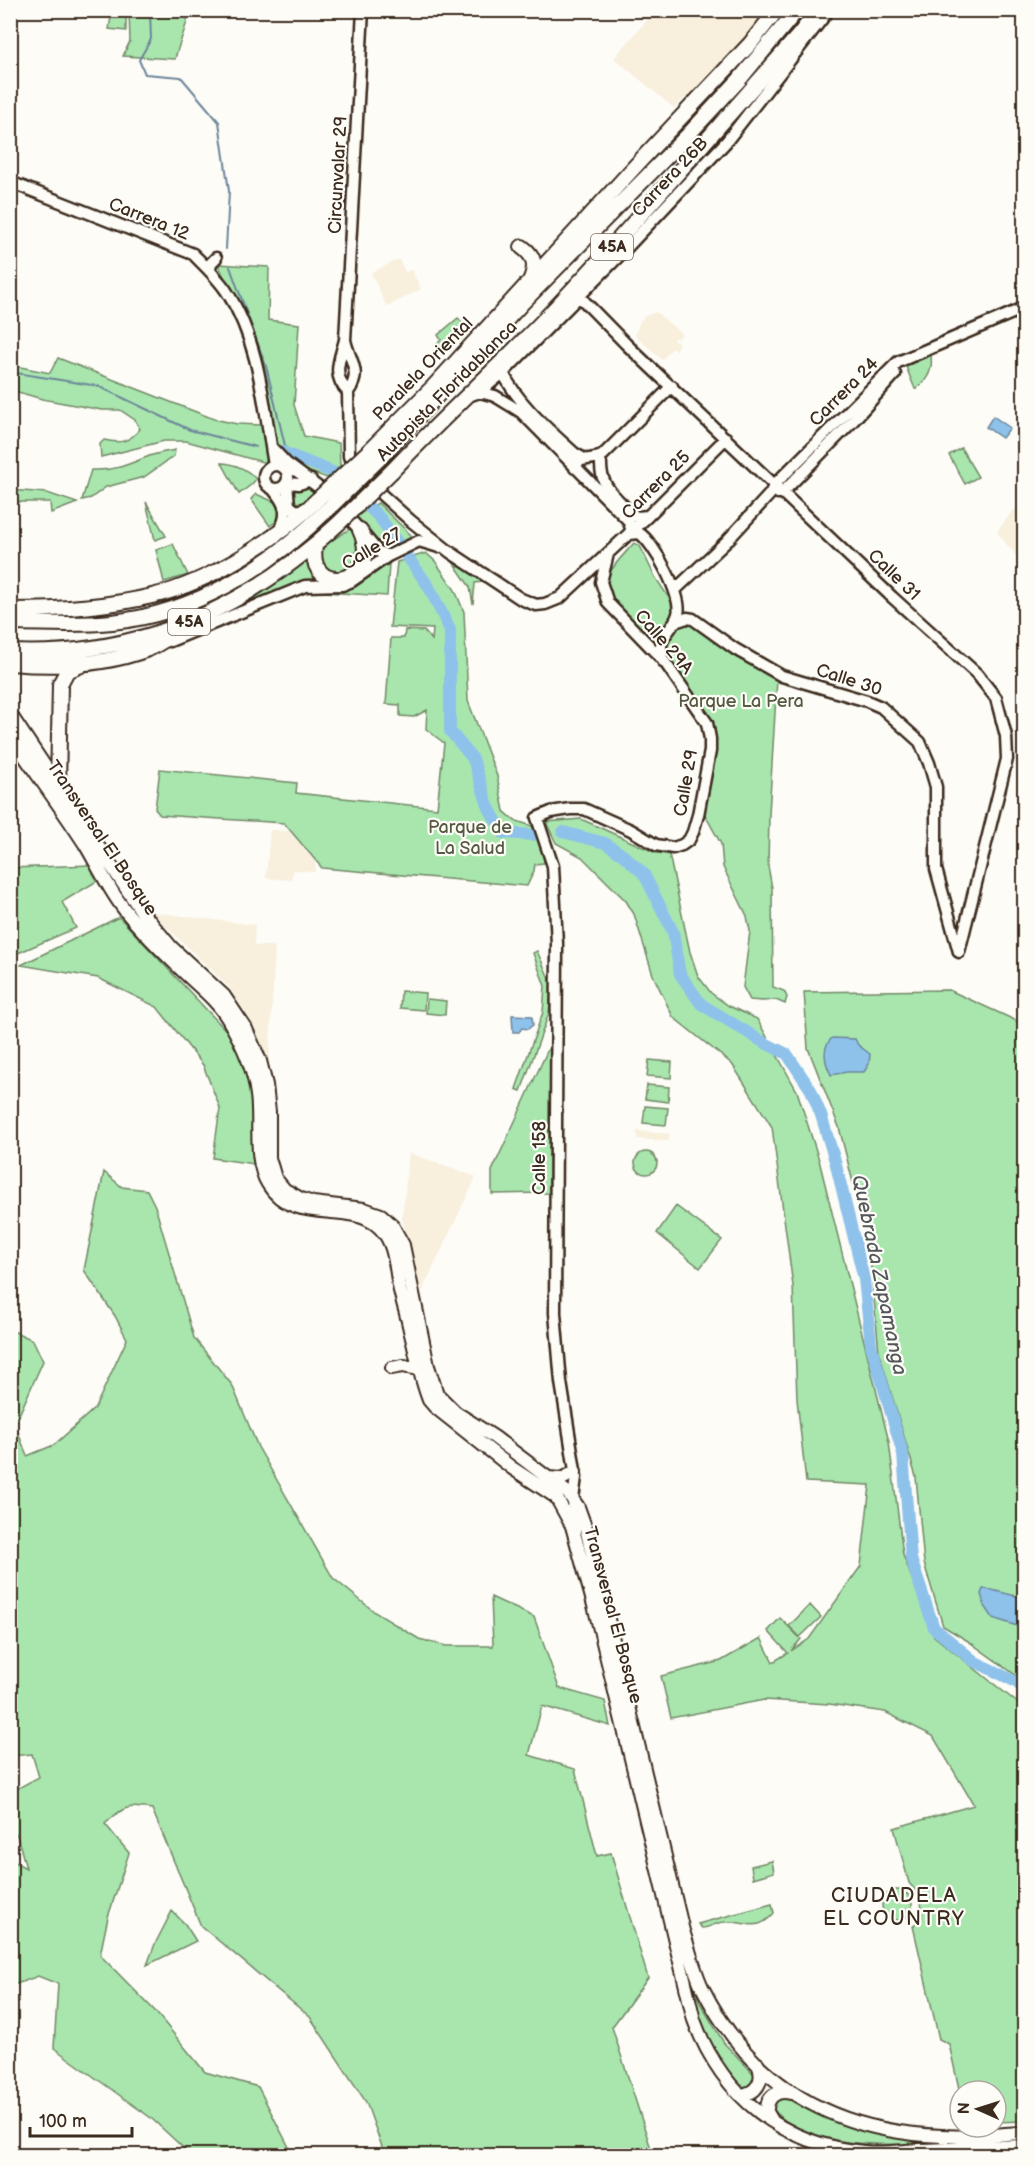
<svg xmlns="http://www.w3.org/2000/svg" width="1035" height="2166" viewBox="0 0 1035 2166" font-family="'Balsamiq Sans',sans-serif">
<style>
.built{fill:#f8efdd}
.green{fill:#a8e6ae;stroke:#728866;stroke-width:1.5}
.water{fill:#8ec2eb;stroke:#6d8599;stroke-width:1.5}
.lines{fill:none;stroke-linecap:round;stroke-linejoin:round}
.stream{stroke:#6d8599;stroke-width:2}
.river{stroke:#8ec2eb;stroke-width:12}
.secondary-casing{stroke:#3b2a1e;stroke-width:15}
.primary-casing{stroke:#3b2a1e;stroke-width:16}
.highway-casing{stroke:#3b2a1e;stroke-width:18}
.secondary{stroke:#fdfcf7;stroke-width:10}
.primary{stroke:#fdfcf7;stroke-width:12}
.highway{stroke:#fdfcf7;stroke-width:14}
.highway-bridge-casing{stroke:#3b2a1e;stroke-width:18;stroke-linecap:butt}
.highway-bridge{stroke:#fdfcf7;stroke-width:14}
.labels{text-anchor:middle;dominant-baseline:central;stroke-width:4.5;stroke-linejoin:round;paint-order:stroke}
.shield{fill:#fdfcf7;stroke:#75695f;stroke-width:1.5}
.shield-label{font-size:16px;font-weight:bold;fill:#3b2a1e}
.street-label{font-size:18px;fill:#3b2a1e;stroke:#fdfcf7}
.park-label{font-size:18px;fill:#565942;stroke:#fdfcf7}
.water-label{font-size:20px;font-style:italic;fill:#54585c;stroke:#fdfcf7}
.neighbourhood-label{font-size:20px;letter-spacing:1.5px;fill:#3b2a1e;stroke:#fdfcf7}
</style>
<rect width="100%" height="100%" fill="#fdfcf7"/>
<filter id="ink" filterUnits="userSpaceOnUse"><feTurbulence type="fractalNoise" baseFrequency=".0167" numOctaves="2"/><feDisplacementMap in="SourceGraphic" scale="12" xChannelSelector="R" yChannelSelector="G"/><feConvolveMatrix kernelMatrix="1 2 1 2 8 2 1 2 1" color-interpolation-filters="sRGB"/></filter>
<g filter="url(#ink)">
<path class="built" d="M655,11H768L755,32L689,100L684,98L674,108L614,58Z
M399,259L405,272L412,270L421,289L387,307L371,273Z
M656,312L682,334L678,339L675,337L673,341L679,342L676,350L672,348L662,360L635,335L640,321L645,316Z
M1024,509V566L997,532L1013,510Z
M270,830L289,831L316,863L315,872L293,870L291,880L266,878Z
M151,912L255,925L254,946H275L269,1064L255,1027L228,986Z
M637,1131L670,1134L668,1141L637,1139Z
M409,1153L476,1177L422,1291L402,1219Z"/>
<path class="green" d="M112,11H126V31L109,29Z
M129,11H189C187,28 179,42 175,59L123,56L130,41Z
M218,264L269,267L268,320L299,324L294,405L304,436L339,443L340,466L327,478L305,470L280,448L273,430L257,347Z
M458,318L465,325L461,330L464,333L461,339L453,338L447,349L438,351L435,346L441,340L438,335Z
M930,351C934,367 929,380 915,389L904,362Z
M58,358L214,419L237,424L261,425L268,460L266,463L186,441H164L101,457L100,444L104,440C120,444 129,442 140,429L135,420L120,410H102L42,399L11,390L10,365L50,373Z
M961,448L978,477L965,484L949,455Z
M175,450L174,456L144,477L106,487L91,498L82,500L91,470C115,471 126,465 147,457C156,453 166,452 175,450Z
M222,463C235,464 247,469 256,479L252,484L239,494Z
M313,486L319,490C312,497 304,508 293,506L290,497L293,489Z
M10,490L47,493L77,503L51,513L50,502H11Z
M256,494L277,503L282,512L279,519L270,526L251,499Z
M146,502L166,536L155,540Z
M378,503L414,538L387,550L355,517Z
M351,528L357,530L363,548L353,571L326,574L318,553L323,546Z
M634,543L640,546L655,577L673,604L687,621L735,657L777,679L769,814L768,866L772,888L773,987L784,991L787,997L785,1004L776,1000L762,1001L750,1000L743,987L750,931L747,916L723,867L721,844L704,813L709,774L711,721L704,709L676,670L609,601C599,575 618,562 634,543Z
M173,544L188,575L164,582L156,550Z
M426,553L435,561L455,590L464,612L468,701L497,776L504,811L514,820L532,826L542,845L544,863L535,864L534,871L527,886L322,868L284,823L160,815L155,809L160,769L297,783L296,793L437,808L444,743L426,729L427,710L414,717L400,716V705L386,704L391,638H404L405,630L424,631L432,640L433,629L390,627L397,562Z
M449,556L482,582L475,583L473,604L470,587Z
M309,557C309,569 310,574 319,581L293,585L280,590L199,627L193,625Z
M383,563L389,564L387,596L307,591Z
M581,819L656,853L669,854L690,952L698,976L711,993L729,1006L757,1019L797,1091L819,1160L889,1442L903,1555L934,1636L1024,1708V2121L996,2122V2091H960V2093L949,2044L939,2039L913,1926L922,1917L921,1897L909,1883L894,1828L974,1805L933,1736L885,1712L829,1704L764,1700L671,1718L661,1676L721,1661L761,1638L773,1662L788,1653L768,1631L780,1618L801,1639L791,1651L809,1639L861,1566L870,1485L806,1482L797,1399L793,1286L772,1127L732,1064L673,1017L653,975L634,914L626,901L582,857L556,843L546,822Z
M92,865L102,878L62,902L76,928L11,956L10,868Z
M119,917L236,1041L250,1077L254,1164L213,1158L220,1108L203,1065L157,1007L98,978L21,965Z
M537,951L552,985L549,1013L521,1091L516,1089L543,1012L545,986L533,953Z
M949,990L1019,1022L1024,1063V1681L968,1641L943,1626L924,1563L916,1477L879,1352L869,1246L839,1127L808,1048L804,992Z
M401,991L425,993L424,1010L400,1008Z
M427,999L446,1001L445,1015L426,1013Z
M550,1045L549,1193L492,1194V1171Z
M649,1060L672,1062L671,1078L647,1076Z
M647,1085L669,1087L668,1102L645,1099Z
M645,1106L668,1108L666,1125L643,1123Z
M635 1163a11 11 0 1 1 22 0a11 11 0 1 1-22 0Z
M104,1172L122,1187L147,1190L155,1206L194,1338L232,1385L258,1447L333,1578L376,1613L419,1639L446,1646H493L491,1597L534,1617L559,1688L605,1701L610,1726L542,1706L529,1755L575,1769L597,1856L611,1853L648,1978L612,2027L653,2155H385L366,2102L310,2017L201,1926L152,1809C126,1805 125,1806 105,1824L129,1853L108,1917L100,1955L154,2010L205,2072L258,2087L293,2155H191L151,2118L54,2048L58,1984L38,1976L11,1986V1860L26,1868L17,1835L11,1828V1792L39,1777L32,1754L11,1756V1330L33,1340L43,1361L15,1424L27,1456L54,1445L95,1408L127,1339L115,1316L84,1270Z
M676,1206L722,1240L700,1268L657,1233Z
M11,1245L18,1261L11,1316L10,1245Z
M810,1605L821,1617L800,1637L789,1626Z
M772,1861L774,1872L753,1878L751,1866Z
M882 1905a15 15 0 1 1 30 0a15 15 0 1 1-30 0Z
M772,1904L774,1913C756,1934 746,1920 725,1922C716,1922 710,1928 702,1928L698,1924Z
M172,1911L185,1924L196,1941L147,1965L155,1944Z
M682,1950L692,1984L700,2003L724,2043L754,2074L755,2082L753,2086L746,2088C703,2064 693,1993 682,1950Z
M782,2096L843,2125L960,2141C907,2144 810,2155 773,2109L774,2098Z"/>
<path class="water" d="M993,416L1010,428L1002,438L986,427Z
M512,1015L532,1016L533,1025L528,1029L522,1028L519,1032H513Z
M832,1038L855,1039L858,1045L870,1054L869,1064L864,1072H847L831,1075C825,1063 821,1048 832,1038Z
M983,1589L992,1590L1024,1598V1637L1017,1626L993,1618L985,1606L981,1594Z"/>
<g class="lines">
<path class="stream" d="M150,10L151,39L139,60L145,74L181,77L219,122L229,191L226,249
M230,267L266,366L287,454
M10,372L98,386L190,430L256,447"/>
<path class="river" d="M278,450L335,473L380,518L429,587L450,630V731L473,759L488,806L503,833L533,835
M563,832L605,843L623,855L644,874L673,932L680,974L701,1004L763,1042L787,1054L811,1090L821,1115L835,1161L864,1279L871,1345L903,1454L911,1559L934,1628L974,1661L1016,1682L1024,1689"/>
<defs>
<path id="secondary" d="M10,182L193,254C205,266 218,278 227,292C260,343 264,407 274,465
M210,270L211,263L216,258
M579,296L626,344L892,597L977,674L996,698L1006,736L1007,759L959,952
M345,340C349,360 363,372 348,392L349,456L353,469L411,521L450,552L521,599L536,605L545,604L560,598L648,516L726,438
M503,373C519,405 548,429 574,453L584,459
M348,392C331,375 340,359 345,340L363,10
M480,392L495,396L521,412L628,520L631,528L630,534
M471,395L480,392L503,373L618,257L726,142L829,10
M271,447L286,463L322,490L360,530L377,551L388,556
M601,463C600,488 617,498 633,515L637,517L648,516
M264 477a12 12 0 1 1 24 0a12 12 0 1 1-24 0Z
M575,468C578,455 593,462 603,455L672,386
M273,489C285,503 290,514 279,531
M778,493L783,492L852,422L895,374
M308,508L296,511L289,505L287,483L299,484L311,480
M630,534L639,533C654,542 683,597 678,614C672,634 655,635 663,661
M675,590L726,542L770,494L775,484L898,362L1024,308
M675,622L687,618L693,619L735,649L782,676L867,701L881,707L920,742L929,763L936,787V869L959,952
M170,641L305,586L342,585L352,581L388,556L419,541L439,547
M575,1530L573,1499L576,1477L561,1382L555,1313L557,944L553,866L537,818L551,812L570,809H584L631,830L656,845L673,848L682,845L689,840L693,832L698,815L710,751V739L707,723L664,661L608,603L601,582L608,554"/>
<path id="primary" d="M10,714L142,912L172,948L224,996L246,1029L260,1061L266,1085L269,1112V1158L275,1178L285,1190L301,1199L313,1203L364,1209L381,1215L392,1225L403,1245L428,1366L437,1394L455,1412L494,1437L568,1493L578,1507L587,1532L683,1931C689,1949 694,1970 702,1987C751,2086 834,2132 942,2136C969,2138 997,2134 1024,2133
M10,735C35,772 61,807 85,844C99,867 110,893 128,914C146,936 167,956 188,976C202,989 218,1002 228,1019C241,1041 254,1069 257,1095C261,1123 253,1159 268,1184C294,1227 348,1199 379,1227C395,1242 395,1265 399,1286C402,1301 407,1315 410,1330C416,1353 420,1377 429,1400L435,1407L512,1468L556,1497L572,1526L595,1609L694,2020C722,2096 782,2145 864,2152C882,2154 901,2151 919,2150C954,2149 989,2147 1024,2146
M392,1368L403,1366L420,1369
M548,1478L562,1479L575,1472
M740,2095C757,2094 765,2080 758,2064
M773,2122L767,2112C766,2097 777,2089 791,2093"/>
<path id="highway" d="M522,247C535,256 537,266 530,281
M371,449L434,386L640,161L750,44L777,10
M380,458L523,302L687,136L739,80L797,10
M392,471C440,420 492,373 541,323C630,230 714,131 799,35L818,10
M315,546C306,599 385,584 360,530
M10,610C58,610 106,607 152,596C208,583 278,539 318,499
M10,623C44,623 78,626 112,622C194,614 270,567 328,509
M10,652C139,658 248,608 340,522
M10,663C55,667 106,665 148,649C158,645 167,638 176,632
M58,787L60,684L67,671L81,665"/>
</defs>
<use href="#secondary" class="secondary-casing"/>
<use href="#primary" class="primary-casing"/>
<use href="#highway" class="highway-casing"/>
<use href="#secondary" class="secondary"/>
<use href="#primary" class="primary"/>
<use href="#highway" class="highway"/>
<defs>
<path id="highway-bridge" d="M318,499L371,449
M328,509L380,458
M340,522L392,471"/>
</defs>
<use href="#highway-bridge" class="highway-bridge-casing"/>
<use href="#highway-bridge" class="highway-bridge"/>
</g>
</g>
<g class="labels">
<g class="shield">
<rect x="591" y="234" width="42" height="26" rx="4.5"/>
<rect x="168" y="609" width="42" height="26" rx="4.5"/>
</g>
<g class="shield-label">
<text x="612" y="247">45A</text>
<text x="189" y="622">45A</text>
</g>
<g class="street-label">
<text transform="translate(338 175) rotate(-87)">Circunvalar 29</text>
<text transform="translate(670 177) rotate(-47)">Carrera 26B</text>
<text transform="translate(149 219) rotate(22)">Carrera 12</text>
<text transform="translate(423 369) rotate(-46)">Paralela Oriental</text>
<text transform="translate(447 391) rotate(-45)">Autopista Floridablanca</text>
<text transform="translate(844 392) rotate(-45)">Carrera 24</text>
<text transform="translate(656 485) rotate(-45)">Carrera 25</text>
<text transform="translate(372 549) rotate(-30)">Calle 27</text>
<text transform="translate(894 575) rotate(44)">Calle 31</text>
<text transform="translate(664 642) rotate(49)">Calle 29A</text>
<text transform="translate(849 680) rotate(18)">Calle 30</text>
<text transform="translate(686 783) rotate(-80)">Calle 29</text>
<text transform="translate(102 838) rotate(56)">Transversal El Bosque</text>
<text transform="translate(539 1158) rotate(-90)">Calle 158</text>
<text transform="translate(613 1615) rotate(75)">Transversal El Bosque</text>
</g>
<g class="park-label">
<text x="741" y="701">Parque La Pera</text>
<text x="470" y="827">Parque de<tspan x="470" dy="21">La Salud</tspan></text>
</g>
<g class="water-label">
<text transform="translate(879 1275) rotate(78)">Quebrada Zapamanga</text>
</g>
<g class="neighbourhood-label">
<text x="894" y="1896">CIUDADELA<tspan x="894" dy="23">EL COUNTRY</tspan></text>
</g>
</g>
<rect width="1035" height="2166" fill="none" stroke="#fdfcf7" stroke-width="36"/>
<rect x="18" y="18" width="999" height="2130" fill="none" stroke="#3b2a1e" stroke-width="2" filter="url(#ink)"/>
<g transform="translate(978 2109) rotate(273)"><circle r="28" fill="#fdfcf7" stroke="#afa8a0" stroke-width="1.5"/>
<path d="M0-4.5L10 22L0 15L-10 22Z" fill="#3b2a1e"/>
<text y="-9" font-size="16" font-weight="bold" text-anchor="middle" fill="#3b2a1e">N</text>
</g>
<path d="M30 2127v9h102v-9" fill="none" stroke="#3b2a1e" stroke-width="3"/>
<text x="39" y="2127" font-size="18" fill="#3b2a1e" stroke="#fdfcf7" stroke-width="4.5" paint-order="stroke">100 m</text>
</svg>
